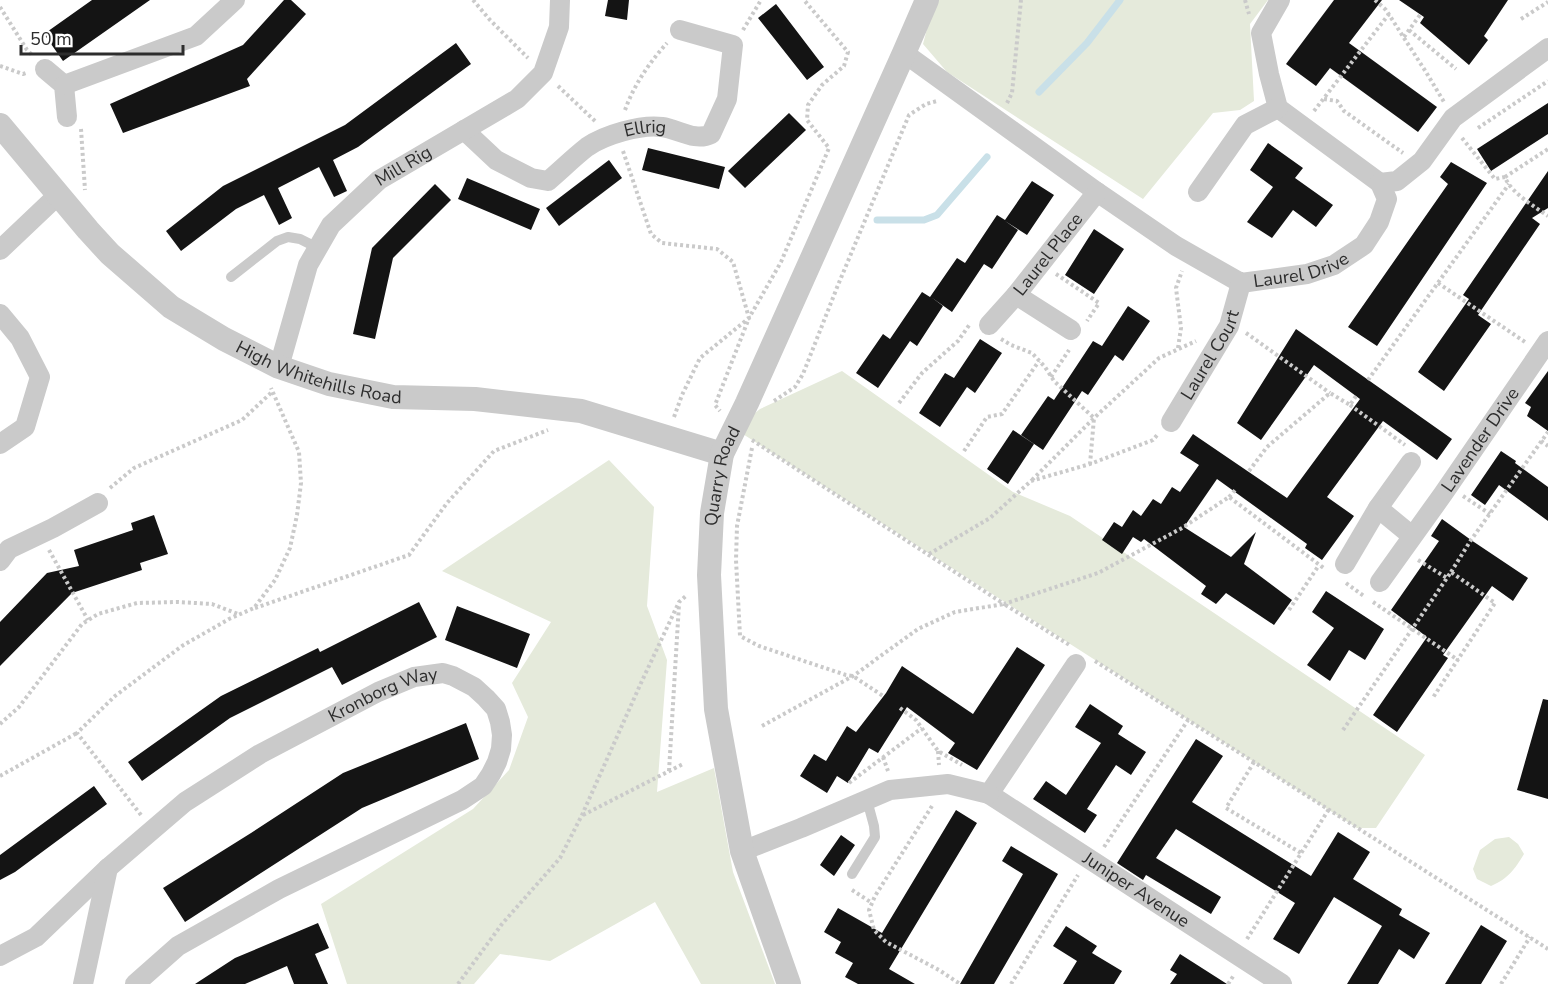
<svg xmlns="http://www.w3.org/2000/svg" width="1548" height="984" viewBox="0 0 1548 984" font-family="'Nunito Sans',sans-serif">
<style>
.green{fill:#e5eadb}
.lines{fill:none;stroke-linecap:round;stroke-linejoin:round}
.stream{stroke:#c9e0e8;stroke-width:7}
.building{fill:#141414}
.path{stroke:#cacaca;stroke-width:4;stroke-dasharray:3 3;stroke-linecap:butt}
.service{stroke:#cacaca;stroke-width:10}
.minor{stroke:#cacaca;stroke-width:20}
.tertiary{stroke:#cacaca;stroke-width:24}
.labels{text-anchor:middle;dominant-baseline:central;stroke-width:6;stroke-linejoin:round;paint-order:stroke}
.street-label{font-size:18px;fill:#2d2d2d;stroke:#fff}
</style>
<rect width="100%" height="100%" fill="#fff"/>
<path class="green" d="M939,0H1268L1250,24L1254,101L1240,110L1213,113L1143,199L947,72L923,44L928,25Z
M842,371L1013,492L1070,516L1425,755L1376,828H1357L735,429L760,409Z
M609,460L654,507L647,606L667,660L657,792L714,768L733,872L775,984H701L655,902L550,961L500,954L474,984H347L321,904L473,809L509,770L528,717L512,683L551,622L442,571Z
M1509,837L1518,844L1524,854C1514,870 1509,878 1491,886L1477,879L1473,869L1480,850L1495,839Z"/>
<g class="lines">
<path class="stream" d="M1039,92L1087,43L1120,0
M877,220H924L937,215L987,157"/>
</g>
<path class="building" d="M92,0H150L63,61L44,34Z
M284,0H291L306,14L247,79L250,86L123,133L110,104L243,45Z
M608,0H629L627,20L605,16Z
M1334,0H1382L1349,43L1437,107L1418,132L1330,68L1316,86L1286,64Z
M1399,0H1508L1484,36L1488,40L1469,65L1420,23L1424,17Z
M776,4L824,67L807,80L758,18Z
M456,43L471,64L358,147L333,160L347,191L334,197L319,167L278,188L292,218L279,225L264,195L236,209L181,251L166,231L223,186L345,125Z
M1548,103V134L1491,171L1477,149Z
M789,113L806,130L745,188L728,171Z
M1268,143L1303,168L1295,178L1333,205L1316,227L1293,210L1272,238L1247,222L1273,187L1250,170Z
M648,148L725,167L719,189L642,170Z
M609,160L622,178L559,226L546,208Z
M1451,162L1487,183L1377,346L1348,327L1448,184L1440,177Z
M1548,171V208L1532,218L1540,224L1478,315L1491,324L1444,391L1418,372L1469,299L1463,295Z
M467,178L540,209L531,230L458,199Z
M1032,181L1054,195L1027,235L1005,221L1018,230L992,269L984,264L952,312L931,297L943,306L917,346L910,341L878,388L856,373L883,334L890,339L922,292L930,297L957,258L965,263L997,215L1005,220Z
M435,184L451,200L393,258L375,339L353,334L372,248Z
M1094,229L1124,249L1094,294L1065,275Z
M1128,306L1150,321L1123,361L1115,355L1088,395L1082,391L1043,450L1021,435L1048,396L1054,400L1093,341L1102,346Z
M1296,329L1452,439L1437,460L1383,421L1327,497L1354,516L1322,560L1305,548L1307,544L1217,479L1184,527L1231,557L1256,532L1244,564L1292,600L1274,625L1226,593L1216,604L1201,594L1206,586L1144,539L1141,542L1133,537L1122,554L1102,540L1114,522L1122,527L1133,510L1141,516L1153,499L1161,504L1172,487L1180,492L1199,465L1180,453L1193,434L1287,498L1360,399L1314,365L1261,440L1237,423Z
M980,339L1002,353L975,393L967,387L940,427L919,413L945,373L954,378Z
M1548,371V431L1527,416L1531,407L1525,403Z
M1013,430L1034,444L1008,484L987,469Z
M1501,451L1516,461L1515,463L1548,487V521L1499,485L1485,505L1471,495Z
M154,515L168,554L140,563L142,570L72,593L0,666V622L47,573L79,566L74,550L133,530L131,523Z
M1442,519L1471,540L1528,578L1513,601L1492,586L1443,655L1448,658L1397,732L1373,715L1427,637L1391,610L1439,541L1431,536Z
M1326,591L1384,629L1365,660L1349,650L1330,681L1307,665L1334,628L1312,612Z
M419,602L437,637L342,685L332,667L230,718L142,781L128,762L221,696L318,648L320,652Z
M457,606L530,634L517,668L445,640Z
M1017,647L1045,665L977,770L948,753L955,743L907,707L878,753L869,748L848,783L837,776L827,793L800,776L814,754L826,761L847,726L856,732L886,693L902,666L973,714Z
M1543,699L1548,700V799L1517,790Z
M1090,704L1123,726L1118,734L1146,752L1131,775L1116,765L1087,809L1097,815L1085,833L1033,799L1046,781L1066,795L1101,743L1075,727Z
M466,723L479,759L362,808L185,922L163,888L251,833L343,773Z
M1196,739L1223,756L1192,802L1311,876L1338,832L1370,852L1353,879L1402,909L1399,915L1430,933L1414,959L1399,949L1378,984H1347L1382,926L1334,897L1299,954L1273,939L1295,903L1176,829L1156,858L1221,897L1211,914L1146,875L1143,880L1117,863Z
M94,786L107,804L15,872L0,880V855Z
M956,810L977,823L889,969L915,984H858L845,977L853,963L835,953L841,942L824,932L838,908L882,933Z
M841,835L855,845L834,876L820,865Z
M1011,846L1058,874L994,984H960L1023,874L1002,861Z
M318,923L329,948L315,954L328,984H294L287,966L245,984H195L235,958Z
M1481,925L1507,941L1481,984H1445Z
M1066,926L1097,946L1092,953L1122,971L1114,984H1063L1077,961L1053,946Z
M1180,954L1227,984H1170L1177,974L1170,970Z"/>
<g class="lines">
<path class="path" d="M473,0L490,20L528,58
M1245,0L1249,14
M1375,0L1386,10L1426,72L1444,102
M0,7L27,50L33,56
M1521,19L1548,2
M743,30L761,0
M1409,30L1456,69
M1404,37L1420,15
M0,66L23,74L26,73
M558,86L596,122
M1324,99L1337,101L1344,111L1403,153
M1007,103L1012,93L1021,0
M625,110C634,85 649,63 667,43
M1314,111L1389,14
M1478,128L1548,81
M81,129L85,190
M1462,138L1495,179L1505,177C1510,192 1535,207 1548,216
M623,151L651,234L662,243L717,249L733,262L749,318L715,405L720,411
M1505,177L1548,149
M1056,274L1099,303L1087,321
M1438,283L1525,342
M1246,333L1330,393
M1001,339L1011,345L1032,353L1045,367L1054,381L1094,418L1090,464
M1178,348L1181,328L1176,288L1182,271
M1051,377L1069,350
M1368,380L1509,184
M774,401L795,387L803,374L838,285L909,115L926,104L937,101
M899,403L922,373L958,341L970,324
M1350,405L1405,445
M674,417L682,395L700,358L749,318L781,262L829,148L807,120L808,105L822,85L844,66L848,52L804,0
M752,440L1004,604L1098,573L1182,528L1229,497L1325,569
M1541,441L1548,446
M752,448L737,526L736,560L740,636L759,646L846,675L853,676L883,696
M964,451L987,417L1002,414L1039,361
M1249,471L1267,447L1330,393L1350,405L1356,396
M1032,480L1094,418L1159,358L1196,341
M110,488L134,468L242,420L272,392
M1463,496L1490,514
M1229,497L1237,488
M49,550L88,620
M929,554L990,518L1031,481L1090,464L1153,440L1158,434
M1418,560L1447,578L1451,572L1495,603L1432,699
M1451,572L1471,540L1548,432
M1346,583L1364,596
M1373,602L1458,660
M255,608L409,555L447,503L494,451L548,430
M1289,610L1319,565
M1095,661L1548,949
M900,708L916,720L938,751L962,765
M0,724L19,707L82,624L98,614L137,603L178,602L212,604L238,614
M762,726L853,676L918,629L955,612L1004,604L1071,646
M1343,730L1447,578
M938,751L939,765
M883,757L888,771
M1254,762L1226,808L1301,853
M669,771L679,604
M0,776L77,733
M849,783L922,728
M932,806L875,896L869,910L874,930L886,942L939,970L960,984
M141,815L77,733L115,696L182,646L229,619L254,608L275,580L290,548L297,515L301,483L299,452L271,388
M583,815L683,764
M1104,847L1188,720
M852,890L872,903
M1247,939L1329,809
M458,984L502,924L560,858L582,815L641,683L679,602L687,595
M1011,984L1078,875
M1228,984L1234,975
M1501,984L1530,937"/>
<path class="service" d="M231,277L277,241L288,237L300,239L318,248
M852,874L875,837L874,826L867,800"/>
<g class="minor">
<path d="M1280,0L1261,33L1269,74L1278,108L1380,183"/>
<path id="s1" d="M904,53L1097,192L1176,246L1241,283L1307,274L1334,265L1364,245L1379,222L1387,199L1380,183L1397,181L1422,161L1453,118L1548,48"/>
<path d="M45,69L64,85L67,117"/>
<path d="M64,85L196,36L235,0"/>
<path id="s2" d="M464,130L496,160L531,178L548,181C561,170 573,158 587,147C604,135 641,124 662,127C678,129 695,142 711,134L727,99L733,45L680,30"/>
<path d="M1198,192L1245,125L1278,108"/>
<path d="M0,250L58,195"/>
<path d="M0,314L20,338L40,377L25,427L0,444"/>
<path d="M989,325L1016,295"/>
<path id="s3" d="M1071,330L1016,295L1097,192"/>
<path id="s4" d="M279,367L308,265L331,225L379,180L517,99L543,73L559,27L560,0"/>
<path id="s5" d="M1171,422L1229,326L1241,283"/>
<path d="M1411,462L1378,508L1412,536"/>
<path d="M0,561L9,549L53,528L98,503"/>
<path d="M1345,564L1378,508"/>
<path id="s6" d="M1380,582L1443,494L1548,341"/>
<path id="s7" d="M1076,664L989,794L1282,984"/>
<path d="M742,851L801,828L890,790L948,784L989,794"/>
<path id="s8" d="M0,956L36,937L108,868L185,802L260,754L378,692L414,677L443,673L453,676L474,687L486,698L496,709L500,722L502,735L501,749L497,762L491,774L483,786L462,800L279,889L178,946L135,984"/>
<path d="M83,984L108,868"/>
</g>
<g class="tertiary">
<path id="s9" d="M0,125L88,230L110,254L171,307L224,339L279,367L329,384L393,397L475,399L581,411L722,454"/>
<path id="s10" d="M789,984L742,851L716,709L709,575L712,513L722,454L747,403L904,53L927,0"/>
</g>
</g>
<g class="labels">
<g class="street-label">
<text stroke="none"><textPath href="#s2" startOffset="214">Ellrig</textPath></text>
<text stroke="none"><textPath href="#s4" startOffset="246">Mill Rig</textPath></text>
<text stroke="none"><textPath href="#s3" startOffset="117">Laurel Place</textPath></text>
<text stroke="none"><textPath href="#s1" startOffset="470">Laurel Drive</textPath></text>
<text stroke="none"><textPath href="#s5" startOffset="78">Laurel Court</textPath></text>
<text stroke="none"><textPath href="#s9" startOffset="414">High Whitehills Road</textPath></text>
<text stroke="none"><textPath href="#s6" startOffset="174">Lavender Drive</textPath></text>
<text stroke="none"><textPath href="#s10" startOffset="520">Quarry Road</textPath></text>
<text stroke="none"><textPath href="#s8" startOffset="468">Kronborg Way</textPath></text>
<text stroke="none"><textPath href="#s7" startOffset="332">Juniper Avenue</textPath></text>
</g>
</g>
<path d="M21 45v9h162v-9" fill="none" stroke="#2d2d2d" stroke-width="3"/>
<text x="30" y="45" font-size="18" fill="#2d2d2d" stroke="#ffffff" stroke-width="4.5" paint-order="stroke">50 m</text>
</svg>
